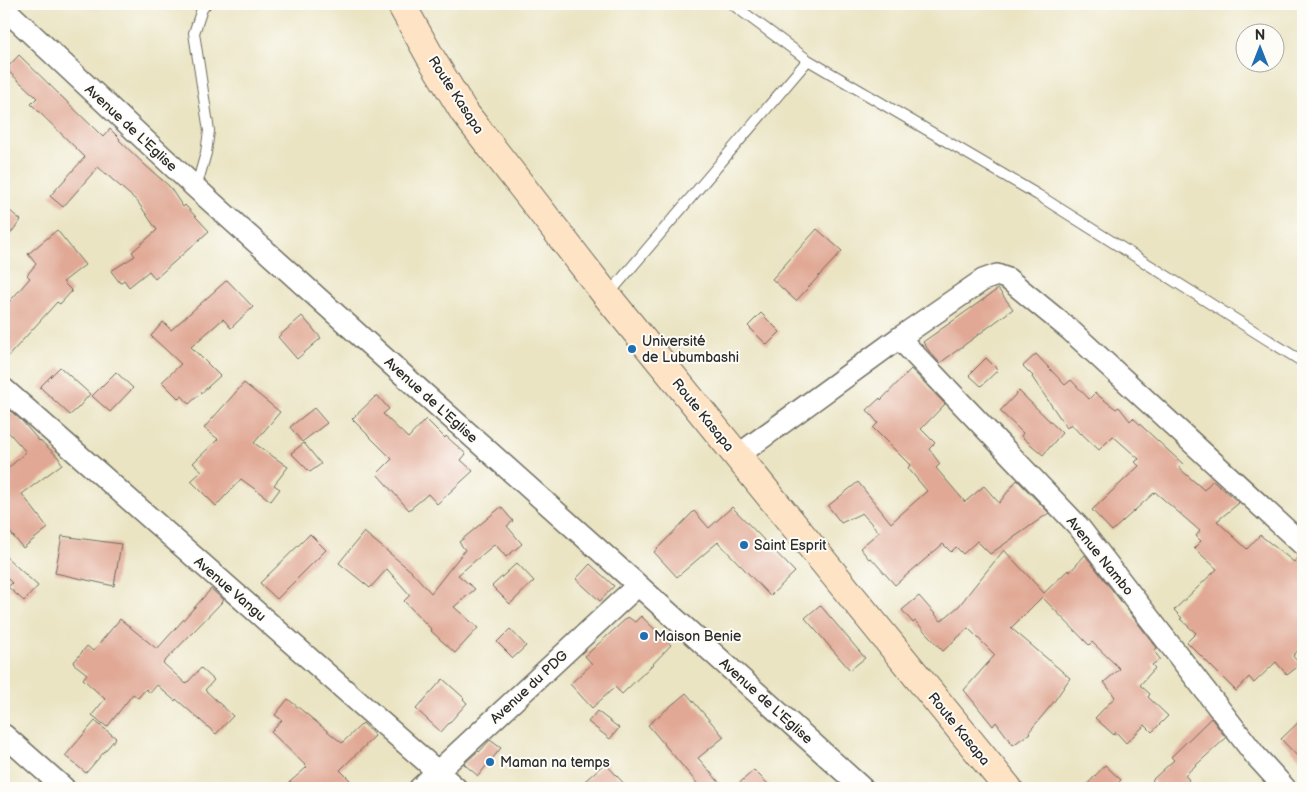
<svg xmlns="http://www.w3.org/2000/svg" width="1307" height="792" viewBox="0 0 1307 792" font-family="'Balsamiq Sans',sans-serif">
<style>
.building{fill:#e1a995}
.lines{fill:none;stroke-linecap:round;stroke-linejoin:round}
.lane-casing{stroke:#6e6c60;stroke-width:12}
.street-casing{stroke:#6e6c60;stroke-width:24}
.secondary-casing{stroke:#6e6c60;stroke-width:30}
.lane{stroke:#fff;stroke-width:10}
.street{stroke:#fff;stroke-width:21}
.secondary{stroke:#fee4c5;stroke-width:28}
.poi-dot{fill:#1f6fb2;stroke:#fdfcf7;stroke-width:2}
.labels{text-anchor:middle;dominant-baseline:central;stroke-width:4;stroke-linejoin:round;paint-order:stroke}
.street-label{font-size:14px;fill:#2b2b2b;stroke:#fdfcf7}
.poi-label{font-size:14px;fill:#2b2b2b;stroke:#fdfcf7;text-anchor:start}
</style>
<rect width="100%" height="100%" fill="#fdfcf7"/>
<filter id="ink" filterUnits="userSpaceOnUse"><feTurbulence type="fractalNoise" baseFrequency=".02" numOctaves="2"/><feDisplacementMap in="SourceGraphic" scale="10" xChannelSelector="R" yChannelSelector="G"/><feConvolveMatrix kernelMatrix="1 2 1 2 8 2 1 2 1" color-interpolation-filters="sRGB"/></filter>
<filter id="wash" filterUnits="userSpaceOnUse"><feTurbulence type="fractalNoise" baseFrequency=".0096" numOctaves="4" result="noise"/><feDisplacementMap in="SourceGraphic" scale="20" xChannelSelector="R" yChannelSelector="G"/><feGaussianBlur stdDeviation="1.12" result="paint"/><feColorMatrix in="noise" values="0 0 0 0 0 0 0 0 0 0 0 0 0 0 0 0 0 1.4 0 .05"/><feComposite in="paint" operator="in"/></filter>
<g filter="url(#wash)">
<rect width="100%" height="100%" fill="#eae4c3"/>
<g id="blocks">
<path class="building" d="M19,55L103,137L110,129L120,139L119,140L145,165L169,186L183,207L185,205L209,231L155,279L149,271L129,287L124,280L120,283L111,271L135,256L132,252L157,230L137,201L98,167L63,207L50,196L85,157L31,104L37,98L6,69Z
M4,206L21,220L4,242Z
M817,229L842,251L796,301L772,279Z
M57,230L85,265L63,282L72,291L60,304L57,302L4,361V308L30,278L27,275L36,264L28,254Z
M227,280L253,307L231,328L223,319L191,347L220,376L189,404L182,396L179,399L162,382L181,364L151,336L163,322L171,330Z
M998,289L1013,309L940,363L929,351L923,342Z
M761,313L780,332L767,345L748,326Z
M302,316L321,338L297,359L278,337Z
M1036,354L1065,385L1071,380L1089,399L1095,393L1116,409L1119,407L1130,421L1133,418L1183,464L1179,468L1204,490L1213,480L1239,503L1217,521L1247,549L1260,535L1294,562L1299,556L1303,557V644L1293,656L1300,665L1287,675L1276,662L1254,683L1249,677L1236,691L1187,642L1196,633L1180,619L1182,618L1174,610L1217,569L1194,548L1201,541L1196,536L1200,531L1155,492L1112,531L1092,510L1139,466L1135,462L1139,459L1113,436L1099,450L1081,433L1080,434L1071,424L1067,428L1032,377L1033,376L1023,366Z
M986,358L998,370L981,386L969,375Z
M60,367L90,394L78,408L70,415L40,387Z
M911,369L945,404L921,429L935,443L929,449L940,464L936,468L965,502L984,486L999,503L1017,480L1049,513L990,554L977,541L963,554L956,547L951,552L943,544L895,585L871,558L869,559L860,548L879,532L862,513L841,523L828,506L858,482L891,523L927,491L908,468L910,465L873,428L878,423L867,410L880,398L881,400Z
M116,372L133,388L110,412L92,396Z
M244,383L280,412L254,443L288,467L274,485L280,489L271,501L241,479L216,506L191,481L202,471L193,463L218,439L204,428Z
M1019,391L1062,433L1043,455L1021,436L1023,433L1000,411Z
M377,395L389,409L383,414L408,438L426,419L445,438L446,436L466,454L461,460L473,471L437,504L428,494L409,510L377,474L392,459L352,419Z
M4,405L22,421L39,441L40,440L58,457L62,464L22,494L48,528L23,548L4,525V472L26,452L4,427Z
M314,408L327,423L302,442L290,427Z
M304,443L321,464L310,472L291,453Z
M501,507L513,521L507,526L522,544L506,557L495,544L458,575L475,589L454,607L478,628L455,653L430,630L431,629L404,601L410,595L387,569L370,588L339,563L364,532L411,571L431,593L465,550L459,542Z
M732,507L795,572L770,596L718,542L677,577L654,552L694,511L709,528Z
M310,534L326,550L277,599L260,583Z
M62,536L121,544L114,586L55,573Z
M1004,550L1044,593L1068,570L1070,572L1085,555L1157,648L1154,651L1160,659L1152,665L1155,668L1140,685L1150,694L1148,697L1168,716L1152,732L1145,725L1126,743L1116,732L1114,735L1095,718L1115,697L1104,682L1120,669L1092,642L1089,645L1042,597L1011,628L1070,678L1053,703L1029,732L1030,733L1013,745L996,722L993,726L964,690L995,655L968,628L943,651L915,621L913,623L902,610L919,596L941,621L959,606L972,589Z
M4,555L38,586L24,601L8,587L12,583L4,575Z
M517,563L534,581L510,604L492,586Z
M590,564L614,586L600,601L576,579Z
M211,589L224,600L163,663L186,684L201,668L214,680L205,690L233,716L216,734L176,699L175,701L157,685L150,693L146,689L138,698L133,694L107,727L92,715L105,699L83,679L87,674L73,663L87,646L93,651L120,619L157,649Z
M820,605L865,658L850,670L805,618Z
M641,616L671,645L651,666L622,694L615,687L592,708L570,684L592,664L585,656L628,617L635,622Z
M510,629L526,646L513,658L497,642Z
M443,679L464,698L463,699L467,703L441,732L416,709Z
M686,693L724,737L698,758L724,788H701L648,725Z
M288,699L342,743L363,723L375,736L340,770L350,780L342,788H283L307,767L271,732L282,720L275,715Z
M597,711L619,728L610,739L588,722Z
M1211,718L1226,738L1185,775L1189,780L1180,788H1160L1152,780L1174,760L1171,757Z
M1303,718V762L1281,739Z
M95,721L116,738L86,773L65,756Z
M490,740L501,748L478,776L464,764L478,751L479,752Z
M605,763L628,788H577Z
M1105,765L1121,780L1113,788H1084Z
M754,770L772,788H734Z"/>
</g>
</g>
<g filter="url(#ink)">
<use href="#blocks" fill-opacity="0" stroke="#6e6c60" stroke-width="1"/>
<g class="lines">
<defs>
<path id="lane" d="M732,4L808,60L1038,195L1303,362
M196,188L206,153L209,131L194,33L202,9L206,4
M608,295L808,60"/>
<path id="street" d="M4,8L196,188L411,382L638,585L862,788
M899,338L1079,527L1255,755L1285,788
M4,389L456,788
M737,456L899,338L983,280L997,275L1008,279L1070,330L1303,545
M4,735L64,788
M420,788L638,585"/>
<path id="secondary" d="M401,4L431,58L464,112L607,296L1008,788"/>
</defs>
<use href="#lane" class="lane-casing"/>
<use href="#street" class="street-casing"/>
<use href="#secondary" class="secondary-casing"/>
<use href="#lane" class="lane"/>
<use href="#street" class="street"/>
<use href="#secondary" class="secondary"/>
</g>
</g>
<g class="poi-dot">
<circle cx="632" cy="349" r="5"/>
<circle cx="744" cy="545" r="5"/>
<circle cx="644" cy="636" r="5"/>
<circle cx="490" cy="762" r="5"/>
</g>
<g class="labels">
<g class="street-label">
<text transform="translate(456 95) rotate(57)">Route Kasapa</text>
<text transform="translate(131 128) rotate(43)">Avenue de L'Eglise</text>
<text transform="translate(431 400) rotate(42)">Avenue de L'Eglise</text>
<text transform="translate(703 415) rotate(51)">Route Kasapa</text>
<text transform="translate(1100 556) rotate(51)">Avenue Nambo</text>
<text transform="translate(230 589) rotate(41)">Avenue Vangu</text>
<text transform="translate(529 687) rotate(-43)">Avenue du PDG</text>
<text transform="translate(766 701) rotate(42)">Avenue de L'Eglise</text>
<text transform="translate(959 729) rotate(51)">Route Kasapa</text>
</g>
<g class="poi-label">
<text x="642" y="341">Université<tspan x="642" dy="16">de Lubumbashi</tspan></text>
<text x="754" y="545">Saint Esprit</text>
<text x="654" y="636">Maison Benie</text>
<text x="500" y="762">Maman na temps</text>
</g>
</g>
<rect width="1307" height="792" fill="none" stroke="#fdfcf7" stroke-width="20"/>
<g transform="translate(1260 48)"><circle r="24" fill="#fdfcf7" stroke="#a9a8a5"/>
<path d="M0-4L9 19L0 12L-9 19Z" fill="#1f6fb2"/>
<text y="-8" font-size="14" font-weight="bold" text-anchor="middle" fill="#2b2b2b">N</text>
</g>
</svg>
